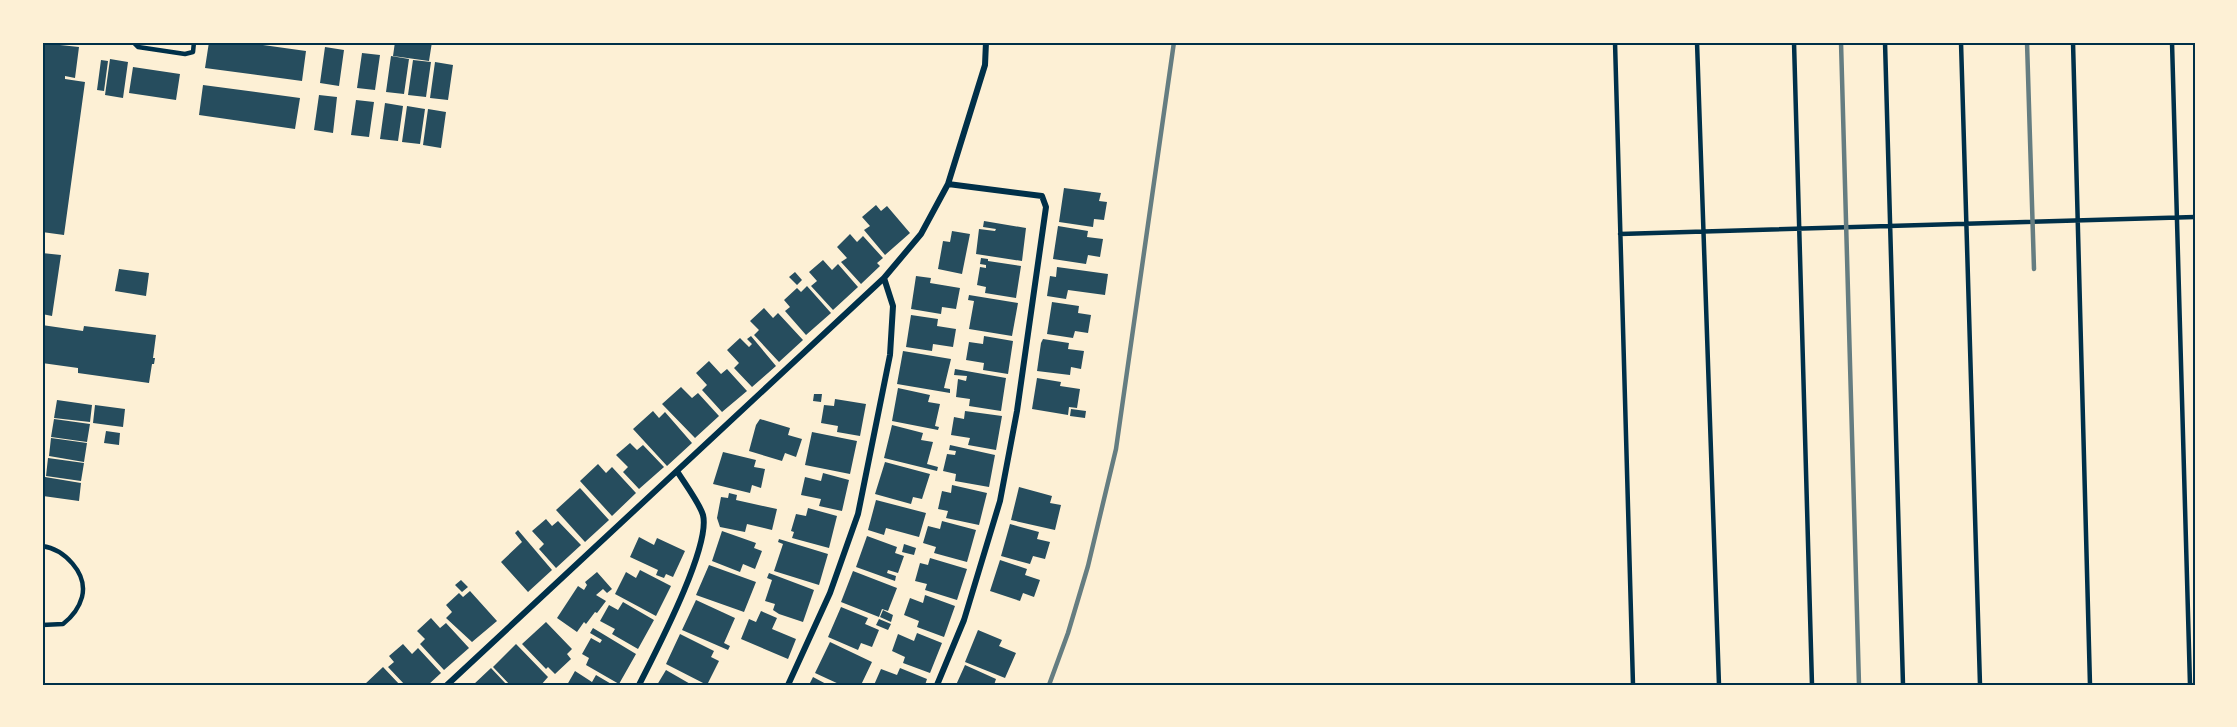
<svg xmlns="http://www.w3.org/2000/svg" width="2237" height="727" viewBox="0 0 2237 727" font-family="'Source Sans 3',sans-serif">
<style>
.building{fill:#264d5e}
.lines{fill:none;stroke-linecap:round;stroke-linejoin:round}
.service{stroke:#003049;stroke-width:4.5}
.minor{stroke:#003049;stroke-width:6}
.rail{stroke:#657d81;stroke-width:4.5}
.neatline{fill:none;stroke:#003049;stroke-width:2}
</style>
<rect width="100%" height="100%" fill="#fdf0d5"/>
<path class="building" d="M42,42H61L60,45L79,47L75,78L65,76V79L85,82L64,235L42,232Z
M209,42H242L306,51L302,81L205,68Z
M395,42H432L429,61L393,56Z
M325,47L344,50L339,86L320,83Z
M362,53L380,55L375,90L357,88Z
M391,56L409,59L404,94L386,92Z
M110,59L128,62L123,98L105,95Z
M101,60L108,61L104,91L97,90Z
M413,60L431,62L426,97L408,95Z
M435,62L453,65L448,100L430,98Z
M133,67L180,74L176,100L129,93Z
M203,85L300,98L295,129L199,115Z
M319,95L337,97L333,133L314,130Z
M356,100L374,102L369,137L351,135Z
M385,103L403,106L398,141L380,139Z
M407,106L425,109L420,144L402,142Z
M428,109L446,112L441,148L423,145Z
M1064,188L1101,193L1099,201L1107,202L1104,220L1094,219L1093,227L1059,222Z
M876,205L881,211L887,206L910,233L885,255L864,230L870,226L862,217Z
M984,221L1026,228L1022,261L976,254L979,229L995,231L996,229L983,227Z
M1058,226L1088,231L1087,237L1103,239L1100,257L1088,255L1086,264L1053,259Z
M952,231L970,234L962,274L938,269L943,241L950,242Z
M850,234L857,242L863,236L883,258L877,263L880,266L861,284L841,262L847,258L837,247Z
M42,253L61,255L52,316L42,314Z
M981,258L988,259V261L1021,266L1016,298L985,293L986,287L977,285L980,267L986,268V265L980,264Z
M823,260L832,270L838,264L858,287L833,310L811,286L817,281L809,272Z
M1057,267L1108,274L1105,295L1068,290L1066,299L1047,296L1050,276L1056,277Z
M119,269L149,273L146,296L115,291Z
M795,272L802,280L797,285L789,277Z
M916,276L931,278L930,283L960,288L956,309L942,307L941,314L911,309Z
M807,286L831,313L806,335L785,311L790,307L784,300L797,288L801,292Z
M969,295L1018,303L1012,336L969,329L974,301L968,300Z
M1052,302L1079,306L1078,313L1091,315L1088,333L1075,331L1073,338L1047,334Z
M764,308L773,318L778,313L803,340L779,362L754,335L759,330L750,321Z
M911,315L938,319L937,326L956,329L953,347L933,344L932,351L906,347Z
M42,325L83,331L84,326L156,335L153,358H155L154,364H152L149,383L78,373V368L42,363Z
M751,336L776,366L752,387L734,368L739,363L727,350L740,338L749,347L752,344L747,339Z
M984,336L1013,341L1008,374L983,370L984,363L966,360L969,342L983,344Z
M1043,339L1069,343L1068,349L1084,351L1081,369L1071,367L1070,375L1037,371L1041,343Z
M903,351L951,359L944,388L950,389V393L897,384Z
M709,361L721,374L727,369L747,391L722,412L702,390L707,385L696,373Z
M955,369L1006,378L1001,411L969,406L970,399L956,397L958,379L966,381L967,376L954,375Z
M1037,378L1061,382L1060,386L1080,389L1077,408L1069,407L1068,415L1032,409Z
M681,387L692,398L698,393L719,416L695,438L662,404Z
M898,388L930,395L928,402L940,404L935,426L939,427L938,430L892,421Z
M814,394H822L821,402L813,401Z
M835,399L866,404L860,436L837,432L838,426L821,423L824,405L834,406Z
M57,400L92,405L90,422L54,418Z
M95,405L125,409L123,427L93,423Z
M1071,409L1086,411L1085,418L1070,416Z
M653,411L659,418L665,412L692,443L667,466L633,429Z
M965,411L1002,416L996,450L968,445L970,438L951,435L954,417L964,419Z
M54,419L90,424L87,442L51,437Z
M760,419L790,428L788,435L802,439L796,457L785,453L782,461L749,451L756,425Z
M892,425L923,433L921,440L933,442L927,464L938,467L937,471L884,458Z
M106,431L120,433L119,445L104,443Z
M812,432L857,441L850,474L805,465Z
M51,438L87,443L84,462L49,456Z
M630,443L637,450L643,445L664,467L639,489L623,472L628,467L616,455Z
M950,445L995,455L989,487L955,481L956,474L943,471L947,454L955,455L956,451L949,450Z
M723,452L756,460L754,467L765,469L761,488L752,485L750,493L713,484Z
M48,458L84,463L81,481L46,476Z
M885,462L930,474L922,499L913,497L911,504L875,494Z
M598,464L606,473L612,467L636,493L612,516L580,481Z
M823,473L849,480L842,511L819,506L821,499L801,495L805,477L821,481Z
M45,477L81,483L79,501L43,496Z
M952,485L987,493L979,525L946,518L948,511L938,509L942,491L951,493Z
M1019,487L1052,496L1050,503L1061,505L1055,530L1011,520Z
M580,488L609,520L585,542L556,510Z
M729,493L737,495L736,500L777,509L772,530L747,524L745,532L720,527L717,518L721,497L728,498Z
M876,500L926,513L919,537L886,528L884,535L868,530Z
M808,508L837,516L829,548L792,538L794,532L791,531L796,514L806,516Z
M546,519L552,526L558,521L581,545L556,568L539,549L544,544L532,531Z
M942,521L976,530L967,562L934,553L936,547L923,543L928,526L940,529Z
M1010,524L1039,532L1037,539L1050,542L1045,559L1033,556L1030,564L1001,556Z
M518,530L552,570L528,592L501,562L522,542L515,533Z
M722,531L756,543L754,548L762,551L755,569L743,564L740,572L712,561Z
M867,536L897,547L895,553L904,556L898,573L888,570L887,573L896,576L895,581L856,567Z
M639,537L654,545L657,538L685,551L673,577L666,574L664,578L656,575L658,570L630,557Z
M779,539L828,554L819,585L774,571L783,544L778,542Z
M904,544L916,548L914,555L902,552Z
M930,558L967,569L957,600L925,590L927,584L915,581L920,563L928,565Z
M1000,560L1027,569L1025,575L1040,580L1034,597L1023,593L1020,601L990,591Z
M709,565L756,582L744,612L696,595Z
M640,570L671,586L656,616L615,594L626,572L636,578Z
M853,571L897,588L888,611L882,609L879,617L841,602Z
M597,572L612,589L607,593L603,589L596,595L606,601L597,613L595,612L586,624L584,622L577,632L557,618L578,586L584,590L587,585L585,582Z
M769,573L814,590L803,622L779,614L773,610L775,604L765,601L772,580L767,578Z
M461,580L468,587L462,592L455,585Z
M470,591L497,621L472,642L446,618L452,612L446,605L459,593L463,597Z
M925,595L955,606L944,637L917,627L919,621L904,615L910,598L923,603Z
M696,600L735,618L724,643L730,646L728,650L682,630Z
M623,602L654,620L638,649L612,634L615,629L600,621L609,605L618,610Z
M841,607L868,618L865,624L879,630L872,647L861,643L858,650L828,637Z
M883,610L893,615L891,622L880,617Z
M761,611L777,618L772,629L796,639L788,659L741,639L749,619L756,622Z
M431,618L440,628L446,623L469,648L444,670L420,644L425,639L417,631Z
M879,619L891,624L888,630L876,625Z
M546,622L572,649L567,654L571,659L555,674L548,667L546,669L522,644Z
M593,628L636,654L619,684L586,665L589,658L582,654L591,638L600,643L602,640L590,633Z
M978,630L1002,640L999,646L1016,653L1005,678L965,662Z
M917,633L942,643L930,673L903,663L905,657L892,651L898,634L914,641Z
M680,634L714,651L711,657L719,661L707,685L666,664Z
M830,642L872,662L861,685H841L815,673Z
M403,644L412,654L418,648L441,673L428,685H405L388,667L394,662L389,656Z
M516,644L548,677L541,685H510L493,667Z
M965,665L996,679L994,685H956Z
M383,667L400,685H364Z
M491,668L507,685H473Z
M900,668L927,679L925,685H874L881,669L897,675Z
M666,670L692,685H657Z
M575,671L592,682L596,675L613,685H567Z
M813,677L828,685H809Z"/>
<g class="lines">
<path class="service" d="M133,42L138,47L185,54L193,52L194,42
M1615,42L1633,685
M1697,42L1719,685
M1794,42L1812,685
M1885,42L1903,685
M1961,42L1980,685
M2073,42L2090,685
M2172,42L2190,685
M1620,234L2195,217
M42,546C64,549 88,573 82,597C79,608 72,617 63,624L42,625"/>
<path class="minor" d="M447,685L884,278L921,234L948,184L985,65L986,42
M639,685C655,653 711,547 703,515C700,504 683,481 677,471
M788,685L830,593L858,514L890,355L893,306L884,278
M937,685L964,620L1000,501L1017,411L1046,207L1042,196L948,184"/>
<path class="rail" d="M1841,42L1859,685
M2027,42L2034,269
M1049,685L1068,633L1088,566L1116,449L1174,42"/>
</g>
<rect width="2237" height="727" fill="none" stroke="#fdf0d5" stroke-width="87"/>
<rect x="44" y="44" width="2150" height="640" class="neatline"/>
</svg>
